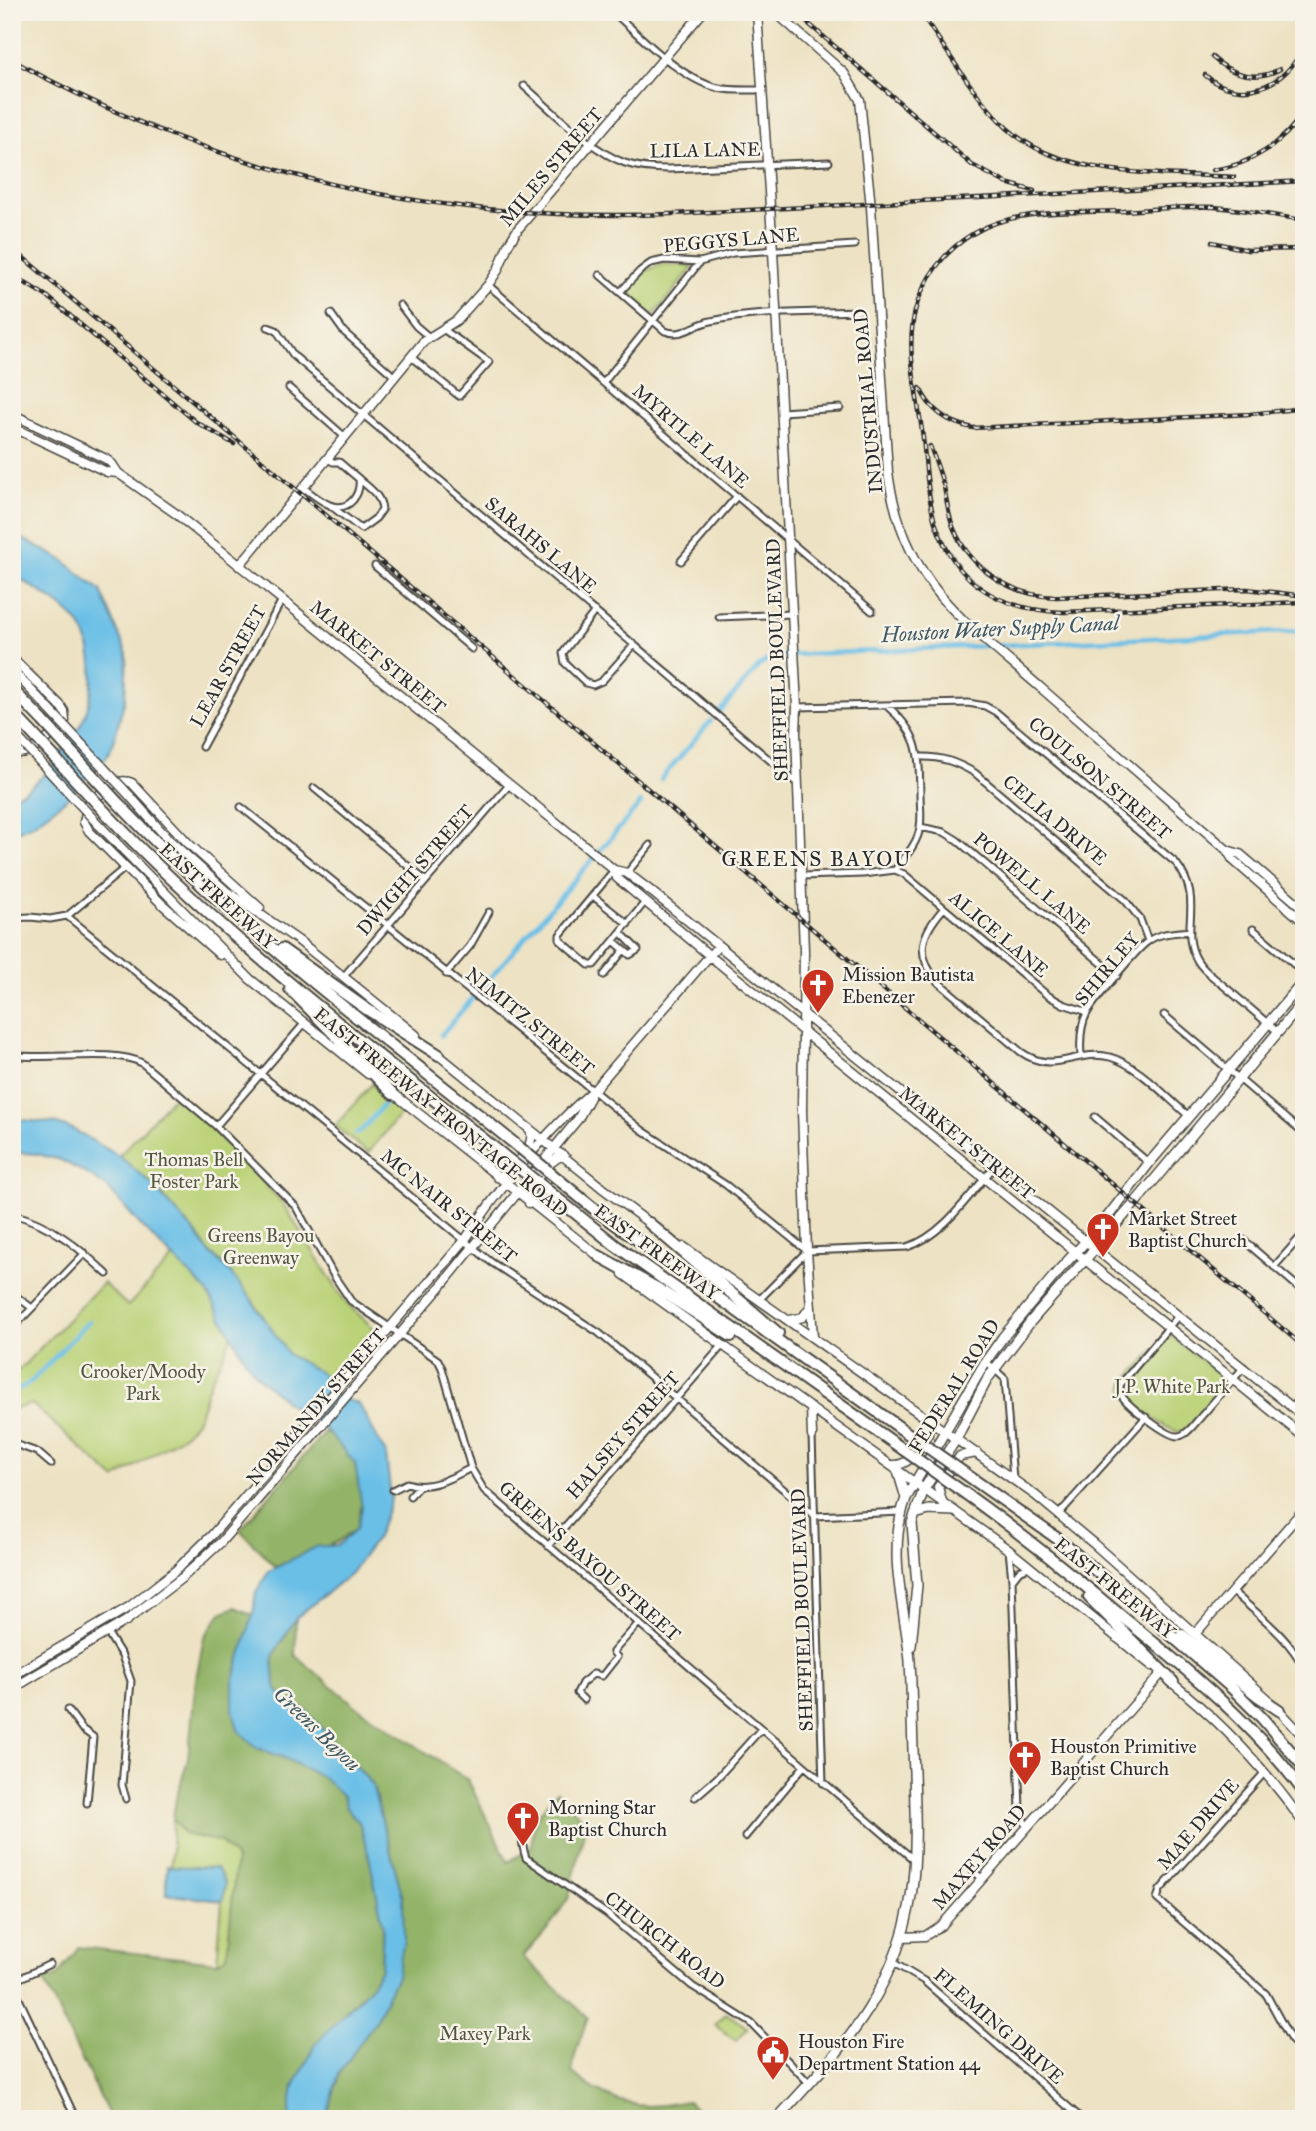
<svg xmlns="http://www.w3.org/2000/svg" width="1316" height="2131" viewBox="0 0 1316 2131" font-family="'IM FELL Great Primer',serif">
<style>
.green{fill:#bad277;stroke:#727e51;stroke-width:2}
.forest{fill:#93b468;stroke:#5f704a;stroke-width:2}
.water{fill:#6bbfe7;stroke:#4b7589;stroke-width:2}
.lines{fill:none;stroke-linecap:round;stroke-linejoin:round}
.canal{stroke:#6bbfe7;stroke-width:4.5}
.street-casing{stroke:#484642;stroke-width:9}
.secondary-casing{stroke:#484642;stroke-width:11}
.primary-casing{stroke:#484642;stroke-width:12}
.highway-casing{stroke:#484642;stroke-width:14}
.street{stroke:#fff;stroke-width:5}
.secondary{stroke:#fff;stroke-width:8}
.primary{stroke:#fff;stroke-width:9}
.highway{stroke:#fff;stroke-width:10}
.rail-casing{stroke:#2b2b2b;stroke-width:4.5}
.rail{stroke:#f7f3e8;stroke-width:2;stroke-dasharray:5;stroke-linecap:butt}
.secondary-bridge-casing{stroke:#484642;stroke-width:11;stroke-linecap:butt}
.highway-bridge-casing{stroke:#484642;stroke-width:14;stroke-linecap:butt}
.secondary-bridge{stroke:#fff;stroke-width:8}
.highway-bridge{stroke:#fff;stroke-width:10}
.labels{text-anchor:middle;dominant-baseline:central;stroke-width:5;stroke-linejoin:round;paint-order:stroke}
.street-label{font-size:19px;fill:#2b2b2b;stroke:#f7f3e8}
.poi-label{font-size:19px;fill:#2b2b2b;stroke:#f7f3e8;text-anchor:start}
.park-label{font-size:19px;fill:#4f553e;stroke:#f7f3e8}
.water-label{font-size:21px;font-style:italic;fill:#3e5763;stroke:#f7f3e8}
.neighbourhood-label{font-size:21px;letter-spacing:2px;fill:#2b2b2b;stroke:#f7f3e8}
</style>
<rect width="100%" height="100%" fill="#f7f3e8"/>
<filter id="ink" filterUnits="userSpaceOnUse"><feTurbulence type="fractalNoise" baseFrequency=".0143" numOctaves="2"/><feDisplacementMap in="SourceGraphic" scale="14" xChannelSelector="R" yChannelSelector="G"/><feConvolveMatrix kernelMatrix="1 2 1 2 8 2 1 2 1" color-interpolation-filters="sRGB"/></filter>
<filter id="wash" filterUnits="userSpaceOnUse"><feTurbulence type="fractalNoise" baseFrequency=".00686" numOctaves="4" result="noise"/><feDisplacementMap in="SourceGraphic" scale="28" xChannelSelector="R" yChannelSelector="G"/><feGaussianBlur stdDeviation="1.57" result="paint"/><feColorMatrix in="noise" values="0 0 0 0 0 0 0 0 0 0 0 0 0 0 0 0 0 1.4 0 .05"/><feComposite in="paint" operator="in"/></filter>
<g filter="url(#wash)">
<rect width="100%" height="100%" fill="#ede2c3"/>
<path class="green" d="M662,264L694,266L653,316L626,293L644,272Z
M372,1084L404,1110L368,1153L335,1126Z
M174,1096L211,1128L281,1201L346,1303L377,1331L373,1339L335,1385L321,1373L289,1355L250,1297L227,1269L209,1252L198,1236L157,1189L119,1156Z
M175,1255L202,1283L234,1331C227,1349 217,1366 210,1383C200,1406 204,1415 185,1434L115,1479L32,1404L12,1410V1372L19,1370L103,1283L128,1306Z
M1169,1334L1226,1380L1191,1424L1181,1432C1169,1432 1127,1402 1124,1390C1123,1386 1125,1384 1127,1380Z
M173,1818L184,1834L222,1842L237,1859L227,1956L217,1962L222,1901L166,1894L167,1866H171Z
M726,2013L748,2028L736,2041L715,2025Z"/>
<path class="forest" d="M325,1431L347,1448L366,1480L357,1528L337,1542L276,1567L240,1530Z
M235,1607L253,1615L233,1682L257,1748L282,1757L324,1777L343,1796L346,1808L359,1822L369,1856L383,1925L381,1969L369,1988L347,2009L294,2086L289,2119H111L43,1980L56,1977L79,1947L217,1962L227,1956L236,1859L221,1842L184,1834L173,1818L176,1799L188,1759L196,1679L204,1638L221,1613Z
M296,1618L295,1655L357,1707L468,1780L508,1862L531,1848L535,1819L557,1791L586,1823L569,1897L550,1926L523,1957L588,2018C581,2036 574,2053 572,2072C592,2091 620,2105 648,2106C661,2106 675,2103 688,2101L707,2119H326L339,2074L375,2021L397,1976L403,1898L372,1784L305,1710L292,1707L285,1702L275,1685L273,1655Z"/>
<path class="water" d="M12,533L63,560L101,591L127,654L125,699L113,744L106,758L65,800L33,824L12,833V797C36,787 49,771 62,751C68,742 76,733 81,724C95,698 97,658 83,630C72,609 33,587 12,574Z
M12,1119L54,1123L72,1129L119,1156L152,1184L198,1236L209,1252L227,1269L250,1297L289,1355L321,1373L335,1385L336,1396L359,1404L386,1454L391,1499L377,1537L351,1573L296,1618L273,1655L275,1685L285,1702L292,1707L305,1710L372,1784L403,1898L404,1941L397,1976L375,2021L339,2074L326,2119H289L294,2086L317,2042L369,1988L381,1969L383,1925L369,1856L359,1822L346,1808L343,1796L324,1778L282,1757L257,1748L238,1730L233,1710V1682L253,1615L256,1592L269,1571L318,1546H337L357,1528L362,1508L355,1463L327,1431L298,1412L257,1376L246,1361L206,1290L143,1228L108,1188L87,1174L61,1160L37,1154L12,1152Z
M167,1866L217,1868L225,1883L223,1901L166,1894Z"/>
<g class="lines">
<path class="canal" d="M720,711L759,666L770,658L788,655L1304,631
M661,779L711,721
M441,1035L641,803
M356,1134L362,1130L390,1097
M12,1391L23,1387L33,1380L89,1321"/>
</g>
</g>
<g filter="url(#ink)">
<g class="lines">
<defs>
<path id="street" d="M613,12C642,37 680,79 718,88C732,91 747,90 761,90
M524,86C552,110 591,151 625,163C639,168 654,169 669,169L829,162
M600,275L665,331C683,338 694,324 711,321C759,311 811,313 859,311
M488,285L872,611
M620,292L640,271L651,263L664,260L700,262L733,253L855,245
M400,305L416,326L429,337
M331,314L344,332L395,377
M268,327L276,330L294,356L798,784
M411,357L459,396L489,362L443,329
M604,382L700,262
M289,388L345,437
M782,412L840,408
M304,488C317,498 338,517 353,500C358,494 360,487 359,479L339,462H333L328,459
M331,506L361,529L376,518L382,510C381,495 370,489 359,479
M681,561L737,496
M375,566L472,649
M595,611L563,653L565,663L586,683L593,685L602,681L634,645
M719,617L792,614
M797,707L968,703L985,706L996,712L1176,863C1206,902 1178,928 1197,960C1203,971 1215,978 1224,986C1242,1001 1260,1017 1278,1032
M202,747L282,600
M919,757C941,756 956,762 975,773L1125,900L1140,919L1148,941
M314,788L426,881
M241,807L642,1130L726,1185L807,1251
M920,827L944,832L957,840L1117,976
M614,870L560,935V940L589,965H594L645,902
M895,870L904,874L1047,995L1063,1004L1088,1012
M627,873L650,845
M802,876L863,874L895,870C905,857 918,843 920,827C922,817 920,805 920,794C919,753 920,734 887,706
M593,896L628,924
M944,908C922,933 914,953 937,981L1021,1052C1055,1076 1077,1048 1110,1057C1137,1064 1167,1098 1189,1116
M67,916L491,1262L599,1333L815,1516L901,1512
M12,918L30,917L50,919L67,916L126,867
M1253,929L1304,973
M614,941L630,955L638,950L621,933
M446,974L470,946L489,912
M604,975L624,950
M344,976L510,784
M1164,1015L1304,1134
M12,1055C50,1061 113,1048 142,1063L216,1126L296,1207L334,1276L351,1301L438,1360L442,1368L471,1468L484,1490L914,1860
M1081,1056C1080,1042 1080,1026 1087,1013C1094,1001 1136,950 1147,942C1159,932 1176,933 1190,931
M1095,1117L1149,1163
M216,1126L304,1024
M12,1214C52,1224 78,1247 107,1274
M1242,1239L1304,1292
M807,1251L907,1247C942,1237 970,1194 994,1167
M1274,1267L1304,1233
M12,1293L32,1308
M760,1299L807,1251
M1178,1316L1120,1385C1120,1389 1120,1392 1122,1396C1127,1405 1168,1437 1178,1436C1184,1436 1188,1431 1192,1427L1244,1367
M12,1329L85,1253
M986,1361L1005,1379L1013,1479
M812,1436L823,1783
M12,1443L37,1452L51,1464
M393,1490L407,1483C428,1491 452,1478 471,1468
M410,1496L418,1487
M1059,1514L1146,1417
M548,1546L722,1346
M1009,1550L1012,1580L1020,1810L1027,1828
M1012,1580L1019,1571L1029,1567
M1232,1591C1258,1615 1288,1636 1304,1668
M107,1632L122,1656L131,1681L122,1785L126,1799
M584,1700L577,1693L582,1683L593,1674L602,1676L617,1657L613,1652L638,1624
M68,1710L82,1729L93,1737L87,1803
M1265,1772L1160,1890L1157,1899L1266,1994L1291,2040L1304,2052
M695,1797L717,1778L761,1729
M526,1817C521,1832 521,1843 526,1858L607,1914L692,1986L751,2023L809,2083
M745,1837L804,1766
M973,1871L983,1879
M892,1962L924,1981L1082,2119
M12,1982L50,1964
M12,1984L76,2119"/>
<path id="secondary" d="M757,12L773,251L797,707L796,733L804,951L802,1111L807,1251L813,1337
M775,12L844,73L860,100L871,207L888,472C894,517 910,559 939,594C968,629 1007,658 1041,688C1103,742 1165,796 1227,850L1233,860L1304,922
M12,414L106,459L112,464L118,473L175,513L589,849L614,870L617,878L710,956L1304,1437
M12,427L107,472L118,473
M239,566L424,341L457,320L488,285L498,270L508,245L518,229L703,12
M12,658L60,705L64,711L65,721C55,733 34,754 17,753L12,748
M12,670L50,710
M129,795L168,839L226,891L299,941L416,1035
M98,824L250,979L368,1074
M1227,850L1240,854L1304,909
M614,870L627,873L652,892L1304,1417
M220,955L162,904L89,831L84,822L87,807C99,796 115,775 132,783L189,844L260,908
M436,1053L601,1187L653,1226
M389,1090L601,1258
M497,1177C513,1171 537,1146 530,1129
M529,1203C527,1186 547,1162 563,1155
M684,1247L1035,1495L1094,1544L1268,1699
M623,1274L1009,1550L1152,1666
M790,1320L803,1317L810,1307
M811,1408L812,1436
M893,1465C911,1466 919,1447 928,1434L927,1418
M942,1501L938,1487L960,1456L977,1453
M1195,1634L1304,1509
M12,1676L129,1607L175,1571L212,1535L465,1240C497,1191 548,1129 593,1091L718,946
M1170,1681C1221,1722 1267,1770 1304,1824
M12,1689L126,1621L183,1577L221,1542L437,1291L578,1119L590,1097
M1277,1708L1304,1737
M902,1937L925,1936L942,1925L1161,1674"/>
<path id="primary" d="M898,1471L906,1498
M915,1514L929,1510L954,1511
M911,1646L917,1585L912,1523L924,1489L956,1439L988,1378L1031,1321L1135,1203L1304,1001
M777,2119C809,2083 844,2049 869,2008C919,1926 917,1864 914,1772C912,1735 912,1698 910,1661C905,1604 886,1555 906,1498L986,1361L1003,1337L1060,1269L1102,1224L1150,1162L1304,981"/>
<path id="highway" d="M12,689L43,721
M12,712L31,732
M118,803C239,931 383,1037 520,1148
M106,813C228,943 372,1048 509,1160
M282,949L365,1008L439,1055
M290,989L393,1094
M548,1171L593,1208L910,1435
M537,1182L615,1245L904,1450
M649,1223L778,1333
M599,1256L655,1287L731,1336
M957,1468L1058,1539L1120,1591L1233,1689L1262,1718L1304,1767
M949,1482C1011,1525 1068,1571 1125,1619C1190,1672 1254,1724 1304,1792
M1089,1597L1173,1682
M1182,1635L1258,1696L1279,1710"/>
</defs>
<use href="#street" class="street-casing"/>
<use href="#secondary" class="secondary-casing"/>
<use href="#primary" class="primary-casing"/>
<use href="#highway" class="highway-casing"/>
<use href="#street" class="street"/>
<use href="#secondary" class="secondary"/>
<use href="#primary" class="primary"/>
<use href="#highway" class="highway"/>
<defs>
<path id="rail" d="M795,12L972,165L1006,183L1034,191
M920,12C946,49 975,98 1007,128C1062,179 1163,173 1234,177
M1212,57C1231,75 1257,82 1280,69
M12,60C221,176 434,223 672,214L1304,181
M1205,75C1240,106 1288,86 1304,45
M1213,170C1251,165 1284,143 1304,111
M1304,220C1274,216 1244,209 1214,207C1185,206 1154,209 1124,211C1077,213 1015,208 974,233C945,250 923,279 915,311C905,351 918,397 923,438C926,465 927,495 935,522C940,537 947,551 956,564C983,599 1021,611 1064,612L1304,602
M1212,242L1248,250L1304,249
M12,248L1304,1347
M12,275L48,297L196,422L234,444
M920,388C930,411 948,423 973,428L1250,414L1304,408
M930,446C935,459 940,473 944,487C947,501 948,515 954,529C971,570 1012,596 1056,597L1247,589L1297,595"/>
</defs>
<use href="#rail" class="rail-casing"/>
<use href="#rail" class="rail"/>
<defs>
<path id="secondary-bridge" d="M50,710L129,795
M19,739L98,824"/>
<path id="highway-bridge" d="M43,721L118,803
M31,732L106,813
M520,1148L548,1171
M509,1160L537,1182
M910,1435L957,1468
M904,1450L949,1482"/>
</defs>
<use href="#secondary-bridge" class="secondary-bridge-casing"/>
<use href="#highway-bridge" class="highway-bridge-casing"/>
<use href="#secondary-bridge" class="secondary-bridge"/>
<use href="#highway-bridge" class="highway-bridge"/>
</g>
</g>
<defs>
<symbol id="church-pin" viewBox="-11 -11 22 30"><path d="M0 17L-7.5 6A9.5 9.5 0 1 1 7.5 6Z" fill="#c8321e" stroke="#f7f3e8"/><path d="M-1.2-6h2.4v3.5h3.3v2.4h-3.3V6h-2.4V-.1h-3.3v-2.4h3.3Z" fill="#fff"/></symbol>
<symbol id="civic-pin" viewBox="-11 -11 22 30"><path d="M0 17L-7.5 6A9.5 9.5 0 1 1 7.5 6Z" fill="#c8321e" stroke="#f7f3e8"/><path d="M-.6-6.5H3V-4.5H.6V-3L4-1V1h2V6H-6V1h2V-1L-.6-3ZM-1.2 2.5V6h2.4V2.5Z" fill="#fff"/></symbol>
</defs>
<g fill-rule="evenodd">
<use href="#church-pin" x="799" y="966" width="38" height="52"/>
<use href="#church-pin" x="1084" y="1210" width="38" height="52"/>
<use href="#church-pin" x="1006" y="1738" width="38" height="52"/>
<use href="#church-pin" x="504" y="1799" width="38" height="52"/>
<use href="#civic-pin" x="754" y="2033" width="38" height="52"/>
</g>
<g class="labels">
<g class="street-label">
<text transform="translate(705 150) rotate(-1)">LILA LANE</text>
<text transform="translate(551 167) rotate(-50)">MILES STREET</text>
<text transform="translate(731 240) rotate(-5)">PEGGYS LANE</text>
<text transform="translate(868 401) rotate(-95)">INDUSTRIAL ROAD</text>
<text transform="translate(691 436) rotate(41)">MYRTLE LANE</text>
<text transform="translate(541 545) rotate(40)">SARAHS LANE</text>
<text transform="translate(378 657) rotate(39)">MARKET STREET</text>
<text transform="translate(777 660) rotate(-92)">SHEFFIELD BOULEVARD</text>
<text transform="translate(228 666) rotate(-61)">LEAR STREET</text>
<text transform="translate(1100 778) rotate(40)">COULSON STREET</text>
<text transform="translate(1055 820) rotate(40)">CELIA DRIVE</text>
<text transform="translate(415 870) rotate(-49)">DWIGHT STREET</text>
<text transform="translate(1032 883) rotate(40)">POWELL LANE</text>
<text transform="translate(218 896) rotate(42)">EAST FREEWAY</text>
<text transform="translate(999 934) rotate(40)">ALICE LANE</text>
<text transform="translate(1107 969) rotate(-50)">SHIRLEY</text>
<text transform="translate(530 1021) rotate(39)">NIMITZ STREET</text>
<text transform="translate(441 1112) rotate(39)">EAST FREEWAY FRONTAGE ROAD</text>
<text transform="translate(967 1143) rotate(39)">MARKET STREET</text>
<text transform="translate(449 1206) rotate(39)">MC NAIR STREET</text>
<text transform="translate(657 1252) rotate(36)">EAST FREEWAY</text>
<text transform="translate(954 1386) rotate(-58)">FEDERAL ROAD</text>
<text transform="translate(316 1407) rotate(-49)">NORMANDY STREET</text>
<text transform="translate(623 1435) rotate(-49)">HALSEY STREET</text>
<text transform="translate(590 1561) rotate(41)">GREENS BAYOU STREET</text>
<text transform="translate(1115 1588) rotate(39)">EAST FREEWAY</text>
<text transform="translate(802 1610) rotate(-92)">SHEFFIELD BOULEVARD</text>
<text transform="translate(1198 1824) rotate(-49)">MAE DRIVE</text>
<text transform="translate(979 1857) rotate(-49)">MAXEY ROAD</text>
<text transform="translate(665 1940) rotate(38)">CHURCH ROAD</text>
<text transform="translate(999 2026) rotate(41)">FLEMING DRIVE</text>
</g>
<g class="poi-label">
<text x="842" y="974">Mission Bautista<tspan x="842" dy="22">Ebenezer</tspan></text>
<text x="1128" y="1218">Market Street<tspan x="1128" dy="22">Baptist Church</tspan></text>
<text x="1050" y="1746">Houston Primitive<tspan x="1050" dy="22">Baptist Church</tspan></text>
<text x="548" y="1807">Morning Star<tspan x="548" dy="22">Baptist Church</tspan></text>
<text x="798" y="2041">Houston Fire<tspan x="798" dy="22">Department Station 44</tspan></text>
</g>
<g class="park-label">
<text x="194" y="1159">Thomas Bell<tspan x="194" dy="22">Foster Park</tspan></text>
<text x="261" y="1235">Greens Bayou<tspan x="261" dy="22">Greenway</tspan></text>
<text x="143" y="1371">Crooker/Moody<tspan x="143" dy="22">Park</tspan></text>
<text x="1172" y="1386">J.P. White Park</text>
<text x="485" y="2033">Maxey Park</text>
</g>
<g class="water-label">
<text transform="translate(1000 629) rotate(-3)">Houston Water Supply Canal</text>
<text transform="translate(317 1729) rotate(44)">Greens Bayou</text>
</g>
<g class="neighbourhood-label">
<text x="817" y="859">GREENS BAYOU</text>
</g>
</g>
<rect width="1316" height="2131" fill="none" stroke="#f7f3e8" stroke-width="42"/>
</svg>
